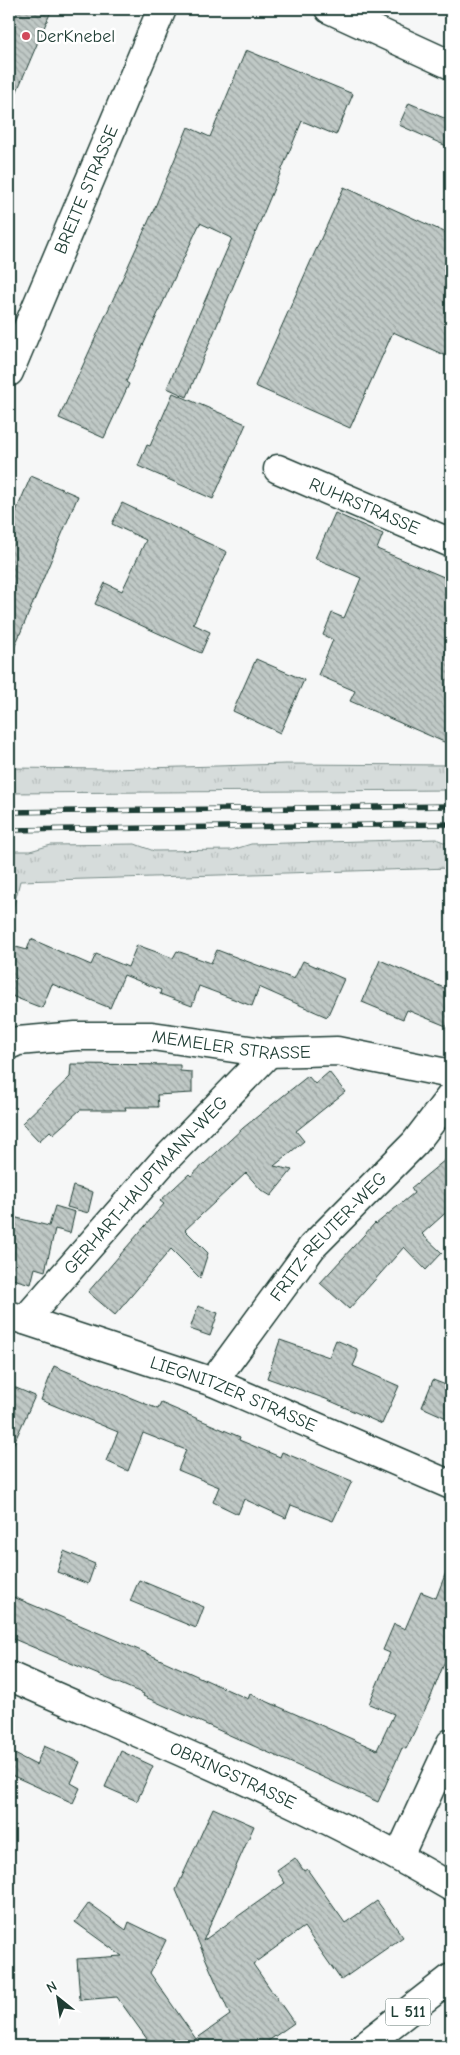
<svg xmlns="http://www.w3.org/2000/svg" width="460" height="2055" viewBox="0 0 460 2055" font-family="'Comic Neue',sans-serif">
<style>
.grass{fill:url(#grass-tufts);stroke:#7a8c88}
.building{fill:url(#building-back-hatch);stroke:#1f3d34}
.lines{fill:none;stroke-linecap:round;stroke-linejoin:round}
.minor-casing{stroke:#1f3d34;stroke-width:31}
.major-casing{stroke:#1f3d34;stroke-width:31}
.minor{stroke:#fff;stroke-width:28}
.major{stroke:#fff;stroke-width:28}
.rail-casing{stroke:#1f3d34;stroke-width:5.5}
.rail{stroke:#fff;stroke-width:4;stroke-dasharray:11;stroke-linecap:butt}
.poi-dot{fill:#d1495b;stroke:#fff;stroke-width:2}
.labels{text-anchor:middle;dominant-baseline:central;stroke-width:5;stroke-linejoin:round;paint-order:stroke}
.shield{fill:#fff;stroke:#627771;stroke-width:1}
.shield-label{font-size:16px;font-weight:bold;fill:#1f3d34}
.poi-label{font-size:18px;fill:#1f3d34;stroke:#fff;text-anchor:start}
.street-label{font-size:18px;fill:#1f3d34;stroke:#fff}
</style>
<defs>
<pattern id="grass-tufts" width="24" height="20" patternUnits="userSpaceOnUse" patternTransform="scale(1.25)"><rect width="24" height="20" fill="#d6dcdb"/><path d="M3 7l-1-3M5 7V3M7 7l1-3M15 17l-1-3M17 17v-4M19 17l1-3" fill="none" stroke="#b7bebd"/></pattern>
<pattern id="building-back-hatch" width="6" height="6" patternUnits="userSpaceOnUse" patternTransform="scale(1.25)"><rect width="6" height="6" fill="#c0c9c6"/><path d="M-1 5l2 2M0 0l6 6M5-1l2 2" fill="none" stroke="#9ba4a2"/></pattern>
</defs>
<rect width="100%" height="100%" fill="#f6f7f7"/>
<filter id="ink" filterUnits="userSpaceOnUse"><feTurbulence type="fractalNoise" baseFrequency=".02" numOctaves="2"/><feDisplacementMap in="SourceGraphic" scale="10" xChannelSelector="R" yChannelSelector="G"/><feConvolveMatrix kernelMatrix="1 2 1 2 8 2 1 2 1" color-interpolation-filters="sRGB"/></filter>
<g filter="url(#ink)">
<path class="grass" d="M286,764L451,765V790L9,793V768L112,769Z
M436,839L451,845V868L20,881L9,925V851H30L51,845L135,844L154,851L232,850L251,844Z"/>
<path class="building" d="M9,9H52L9,110Z
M246,50L353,94L336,135L302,121L187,397L167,388L232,238L200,223L126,382L129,384L104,438L59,418L155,207L188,127L210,137Z
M409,103L451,121V148L399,125Z
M344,187L451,235V358L393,332L350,428L255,386Z
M173,393L246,424L213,499L138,466L147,445L150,446Z
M31,476L78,496L9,660V528Z
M122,503L227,552L193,624L210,632L201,653L95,604L105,583L122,591L146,540L112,524Z
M335,513L383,534L377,549L451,580V745L350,701L355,691L318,675L333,640L323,635L332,613L344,618L361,578L315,558Z
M256,659L304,680L280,733L233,711Z
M31,939L91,965L96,954L128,967L137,945L173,958L177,951L211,963L217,950L294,979L303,961L344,979L327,1017L259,987L252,1006L199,986L192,1006L160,994L161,990L124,975L110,1008L52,984L42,1008L9,995V945L27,950Z
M380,960L451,991V1028L407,1010L403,1019L362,1002Z
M71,1064L180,1065V1071L192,1072V1093L157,1095L158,1107H125L126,1110H80L53,1134L50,1131L39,1141L22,1123L70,1077Z
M329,1072L345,1092L296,1131L304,1141L274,1166L292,1170L271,1196L261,1190L246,1173L185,1230L208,1253L200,1278L171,1249L115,1315L88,1292L164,1204L160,1201L189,1174L191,1176L243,1128L308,1076L315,1084Z
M451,1155V1208L422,1234L442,1253L426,1270L404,1247L349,1309L320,1283L375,1223L376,1224L414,1193L411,1188Z
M73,1186L93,1192L88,1213L67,1207Z
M55,1206L75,1212L70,1233L55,1229L45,1271L35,1268L31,1284L9,1278V1216L49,1226Z
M198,1306L218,1313L210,1336L190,1329Z
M280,1340L329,1357L336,1340L357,1349V1357L353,1366L399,1386L382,1424L326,1399L267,1378Z
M54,1366L158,1409L161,1403L240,1437L239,1440L280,1457L282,1452L352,1481L333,1521L291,1505L286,1518L244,1499L238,1514L213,1502L219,1487L178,1470L186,1450L143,1433L128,1471L106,1461L118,1432L41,1400Z
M433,1380L451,1387V1420L422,1407Z
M9,1385L35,1396L9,1454Z
M64,1551L95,1564L88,1584L57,1572Z
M450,1562L451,1646L430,1699L406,1749L402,1748L378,1802L143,1696L144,1694L9,1637V1595L146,1653L248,1699L250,1694L377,1750L394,1714L369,1704L390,1653L383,1650L394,1624L405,1629L421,1592L436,1598Z
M139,1580L204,1607L196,1628L130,1601Z
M44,1746L80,1762L71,1783L80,1788L73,1803L9,1774V1751L36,1765Z
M121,1751L153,1766L137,1801L105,1787Z
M213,1808L254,1826L203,1941L285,1883L277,1871L295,1858L304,1871L307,1869L345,1923L377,1901L403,1937L341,1980L304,1927L253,1964L294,2023L261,2046H152L117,1997L80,2000L77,1959L122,1956L75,1922L89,1903L126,1930L129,1922L166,1940L150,1973L196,2039L230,2015L176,1890Z"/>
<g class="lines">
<defs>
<g id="minor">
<path d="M329,9L451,65"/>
<path id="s1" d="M9,372L162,9"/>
<path id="s2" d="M278,469L451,543"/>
<path id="s3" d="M9,1045L18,1041L76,1036H152L269,1053L337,1051L451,1074"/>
<path id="s4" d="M9,1315L213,1382L451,1485"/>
<path id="s5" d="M25,1320L162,1163L269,1053"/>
<path id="s6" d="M213,1382L312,1247L415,1143L451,1096"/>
<path id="s7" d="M9,1676C158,1742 311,1804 451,1887"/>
<path d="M399,1856L451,1743"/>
</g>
<path id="major" d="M364,2046L451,1978"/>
</defs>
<use href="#minor" class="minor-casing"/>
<use href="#major" class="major-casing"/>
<use href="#minor" class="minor"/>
<use href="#major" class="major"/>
<defs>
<path id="rail" d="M9,812L451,806
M9,830L451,824"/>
</defs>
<use href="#rail" class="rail-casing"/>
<use href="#rail" class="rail"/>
</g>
</g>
<circle class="poi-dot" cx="26" cy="36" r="5"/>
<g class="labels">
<rect class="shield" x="385.5" y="1998.5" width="45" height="27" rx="4"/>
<g class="shield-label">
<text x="408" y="2012">L 511</text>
</g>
<g class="poi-label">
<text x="36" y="36">DerKnebel</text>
</g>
<g class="street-label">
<text stroke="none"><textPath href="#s1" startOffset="198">BREITE STRASSE</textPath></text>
<text stroke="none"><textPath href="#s2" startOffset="94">RUHRSTRASSE</textPath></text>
<text stroke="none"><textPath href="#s3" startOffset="224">MEMELER STRASSE</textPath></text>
<text stroke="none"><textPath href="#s5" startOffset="181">GERHART-HAUPTMANN-WEG</textPath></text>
<text stroke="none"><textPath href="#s6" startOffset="186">FRITZ-REUTER-WEG</textPath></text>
<text stroke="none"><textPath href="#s4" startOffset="238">LIEGNITZER STRASSE</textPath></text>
<text stroke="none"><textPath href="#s7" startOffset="245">OBRINGSTRASSE</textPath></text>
</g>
</g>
<rect width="460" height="2055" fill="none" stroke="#fff" stroke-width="30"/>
<rect x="15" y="15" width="430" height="2025" fill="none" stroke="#1f3d34" stroke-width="2" filter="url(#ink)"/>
<g transform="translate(58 1998) rotate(330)" stroke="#ffffff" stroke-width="4" paint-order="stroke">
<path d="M0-4L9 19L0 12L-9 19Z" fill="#1f3d34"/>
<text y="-8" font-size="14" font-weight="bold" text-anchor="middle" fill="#1f3d34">N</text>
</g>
</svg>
